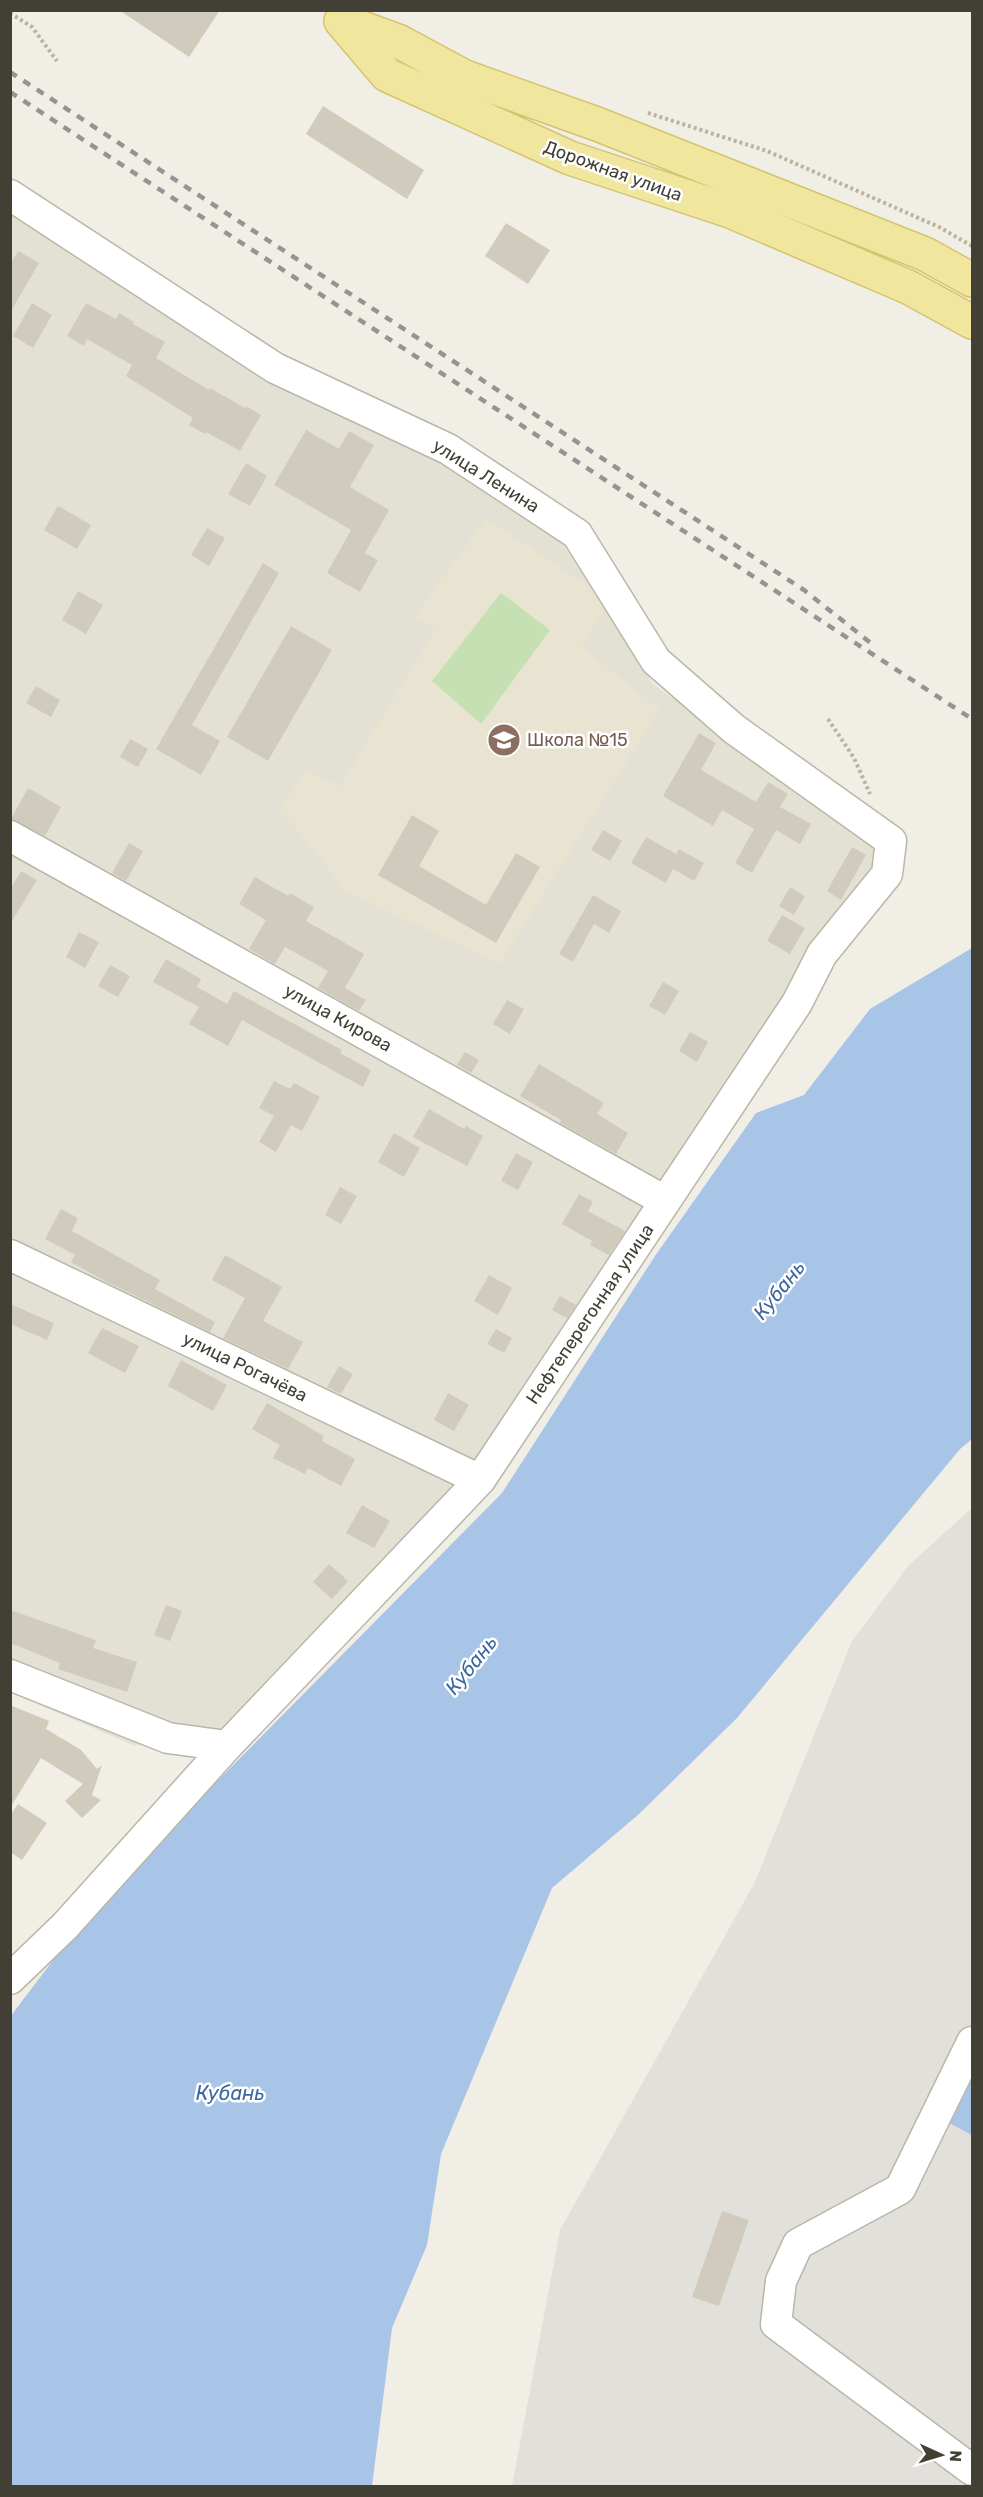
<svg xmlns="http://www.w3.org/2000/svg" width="983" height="2497" viewBox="0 0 983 2497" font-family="Rubik,sans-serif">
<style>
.residential{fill:#e3e1d4}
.industrial{fill:#e2e0da}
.education{fill:#e8e4d1}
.green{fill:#c5e0b2}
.water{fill:#a8c4e6}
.building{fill:#d0cbbc}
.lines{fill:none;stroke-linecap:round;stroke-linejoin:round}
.minor-casing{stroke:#bab7a9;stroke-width:33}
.major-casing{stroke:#d4c470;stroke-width:36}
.path{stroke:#bab49c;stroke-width:4;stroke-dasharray:3 3;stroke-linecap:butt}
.minor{stroke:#fff;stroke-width:30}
.major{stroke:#f1e69d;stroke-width:33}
.rail{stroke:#949494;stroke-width:4.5;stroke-dasharray:8 8;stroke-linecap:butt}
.labels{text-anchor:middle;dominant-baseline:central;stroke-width:5;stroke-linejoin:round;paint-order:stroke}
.street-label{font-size:18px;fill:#423f35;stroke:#fff}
.education-label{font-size:18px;fill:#785e54;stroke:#fff;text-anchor:start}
.water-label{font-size:20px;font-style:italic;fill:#3d679f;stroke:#fff}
</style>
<rect width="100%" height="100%" fill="#f0eee5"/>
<path class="residential" d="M10,213L269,380L437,459L558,536L653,684L901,859L476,1495L228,1749L133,1745L11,1693Z"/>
<path class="industrial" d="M972,1508V2486H512L560,2230L754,1884L852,1641L908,1566Z"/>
<path class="education" d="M486,518L610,601L581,647L660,709L499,964L344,890L307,841L278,809L307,771L340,786L435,630L415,616Z"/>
<path class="green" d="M501,593L550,630L481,724L432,681Z"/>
<path class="water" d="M972,948V1439L960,1449L737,1718L639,1814L552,1888L441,2154L427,2245L392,2328L372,2486H11L10,2017L95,1905L502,1493L655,1256L756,1113L804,1095L870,1009Z
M972,2072V2135L947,2122Z"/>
<path class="building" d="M119,10H220L189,57Z
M323,106L424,170L407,199L306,134Z
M506,223L550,250L528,284L485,256Z
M18,251L39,263L10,313V265Z
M32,303L52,315L33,348L13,336Z
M86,303L116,319L119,313L134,322L133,324L165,342L156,358L209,390L210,388L245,408L246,406L261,415L240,451L206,432L205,434L189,425L193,418L126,376L132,365L87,339L84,346L67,336Z
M306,430L339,449L349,431L374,445L350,487L389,510L365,553L378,560L360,592L327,573L351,530L274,485Z
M246,463L267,476L250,506L228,494Z
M58,506L91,525L77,549L44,530Z
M207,528L225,538L209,566L191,555Z
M263,563L279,573L192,725L220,741L201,775L156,749Z
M78,591L103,605L86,634L62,620Z
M291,626L332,650L268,761L227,737Z
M36,686L60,700L51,717L26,703Z
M699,733L716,743L701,770L756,802L768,782L788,794L780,807L811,824L800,844L776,830L752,873L735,863L754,829L722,810L713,826L663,796Z
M130,739L148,749L138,767L120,757Z
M28,788L61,807L45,836L11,819Z
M412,815L439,831L419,866L486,905L516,853L540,867L496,943L378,875Z
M603,830L622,841L610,861L591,850Z
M646,837L676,854L679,849L704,863L694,881L673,869L666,883L631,863Z
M129,843L143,851L126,881L112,873Z
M852,847L866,855L841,900L827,891Z
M21,871L37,880L10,924V890Z
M255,877L288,896L290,893L314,907L306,921L364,954L345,988L366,1000L359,1011L318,988L328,971L285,947L275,964L249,949L266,920L239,904Z
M790,887L805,896L794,915L779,906Z
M593,895L621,911L609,933L594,924L573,962L559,954Z
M782,915L805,928L790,954L767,941Z
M79,932L99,942L85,968L66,957Z
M166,959L201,979L197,987L227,1004L234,991L342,1050L340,1053L371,1070L363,1087L242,1020L228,1046L189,1024L199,1007L153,982Z
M110,965L130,976L118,997L98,986Z
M663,982L679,991L665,1015L649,1006Z
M507,1000L524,1009L510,1034L493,1024Z
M690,1032L708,1042L697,1062L679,1051Z
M465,1052L479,1060L471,1073L457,1065Z
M539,1064L604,1103L597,1114L628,1133L616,1154L560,1123L561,1120L520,1096Z
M274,1081L290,1089L294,1083L320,1097L302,1131L291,1125L276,1152L259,1142L274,1116L259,1108Z
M429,1109L464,1129L466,1126L483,1136L467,1166L413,1137Z
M394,1133L420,1148L404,1177L378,1162Z
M516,1153L533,1162L518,1190L501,1181Z
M340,1187L357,1196L341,1224L325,1215Z
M579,1194L593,1202L588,1211L625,1231L609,1255L590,1245L592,1241L562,1224Z
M61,1209L78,1218L72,1231L160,1280L155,1289L215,1322L210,1332L105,1281L71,1262L75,1255L45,1239Z
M225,1255L282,1287L263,1321L303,1342L288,1369L223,1338L245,1298L212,1280Z
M489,1275L512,1288L498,1315L474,1301Z
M560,1296L576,1305L567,1318L552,1310Z
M10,1304L54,1323L47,1340L10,1324Z
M102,1328L139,1346L125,1373L88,1353Z
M496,1329L512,1338L504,1353L487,1344Z
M181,1360L227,1385L213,1411L168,1386Z
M339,1366L353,1374L341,1394L327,1387Z
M448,1393L469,1405L454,1431L434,1420Z
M267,1403L324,1436L322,1441L355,1459L341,1486L308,1468L305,1474L273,1458L280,1445L252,1429Z
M362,1505L390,1521L374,1548L346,1533Z
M329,1564L348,1581L332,1599L313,1582Z
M166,1605L182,1611L170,1641L154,1635Z
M10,1610L96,1640L93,1648L137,1662L127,1692L58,1669L60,1663L10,1643Z
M10,1705L49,1721L46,1729L81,1750L97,1769L102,1765L92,1795L101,1800L82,1818L65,1801L83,1784L41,1758L10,1808Z
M18,1804L47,1823L22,1860L10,1852V1816Z
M722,2211L749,2220L719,2306L692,2297Z"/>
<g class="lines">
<defs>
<path id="minor" d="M10,195L275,368L448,449L577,534L656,661L734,729L891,841L887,874L822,954L797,1003L480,1480L227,1746L65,1926L10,1979
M10,836L665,1201
M10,1255L480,1480
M10,1675L168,1738L227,1746
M972,2042L900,2189L798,2244L781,2281L776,2324L972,2470"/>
<path id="major" d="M341,21L387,75L570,158L730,211L908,287L972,322
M343,21L400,42L465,77L597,124L925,254L972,280"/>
</defs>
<use href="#minor" class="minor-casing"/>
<use href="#major" class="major-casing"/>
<path class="path" d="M10,13L32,27L57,61
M648,113L767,151L939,227L972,246
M828,719L854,758L870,794"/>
<use href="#minor" class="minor"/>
<use href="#major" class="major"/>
<path class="rail" d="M10,72L804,590L872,644
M10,92L972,719"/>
</g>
<defs>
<symbol id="school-disc" viewBox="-11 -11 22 22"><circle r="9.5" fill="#8d6e63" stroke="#fff"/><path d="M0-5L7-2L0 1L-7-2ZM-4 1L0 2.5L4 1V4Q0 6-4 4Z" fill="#fff"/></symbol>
</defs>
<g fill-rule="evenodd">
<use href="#school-disc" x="485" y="721" width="38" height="38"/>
</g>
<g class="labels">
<g class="street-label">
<text transform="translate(613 171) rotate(20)">Дорожная улица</text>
<text transform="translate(486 476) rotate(32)">улица Ленина</text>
<text transform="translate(338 1018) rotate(29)">улица Кирова</text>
<text transform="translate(590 1314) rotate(-56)">Нефтеперегонная улица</text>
<text transform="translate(245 1367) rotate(26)">улица Рогачёва</text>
</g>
<g class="education-label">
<text x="527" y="740">Школа №15</text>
</g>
<g class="water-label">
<text transform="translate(779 1290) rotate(-51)">Кубань</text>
<text transform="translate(471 1665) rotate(-51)">Кубань</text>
<text x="230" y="2093">Кубань</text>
</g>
</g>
<rect width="983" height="2497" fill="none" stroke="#423f35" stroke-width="24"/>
<g transform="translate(941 2455) rotate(94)" stroke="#ffffff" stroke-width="4.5" paint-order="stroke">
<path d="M0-4.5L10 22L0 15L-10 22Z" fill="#423f35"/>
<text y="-9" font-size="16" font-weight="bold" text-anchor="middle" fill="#423f35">N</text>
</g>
</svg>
